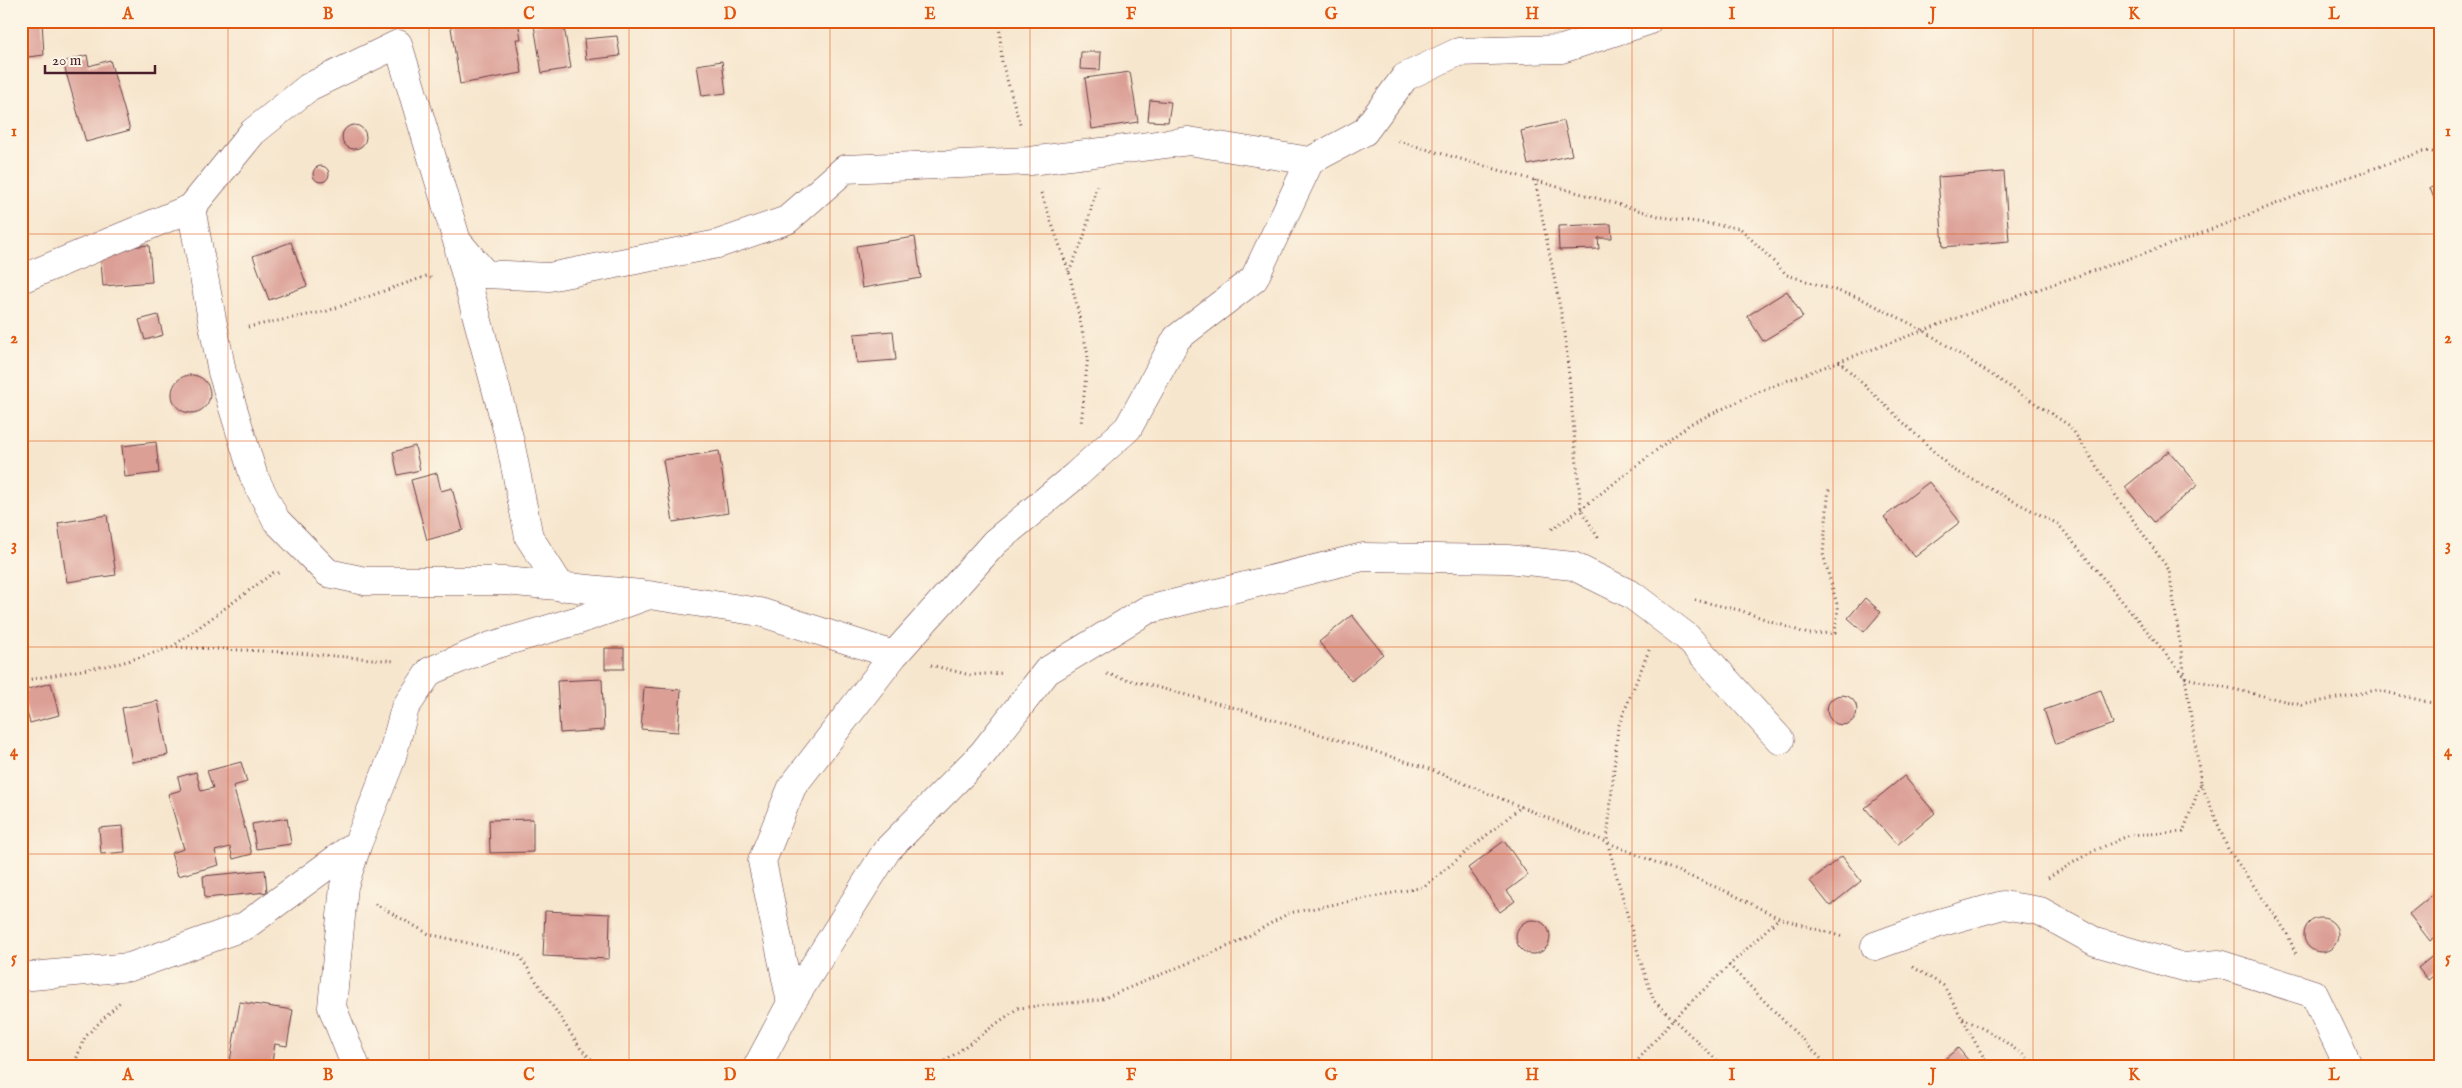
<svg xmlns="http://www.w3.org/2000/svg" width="2462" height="1088" viewBox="0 0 2462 1088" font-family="'IM FELL English',serif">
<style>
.building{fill:#db9f96}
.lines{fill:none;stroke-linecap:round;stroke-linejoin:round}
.minor-casing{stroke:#643d43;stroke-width:29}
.path{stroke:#643d43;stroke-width:3;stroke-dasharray:1 4;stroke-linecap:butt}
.minor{stroke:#fff;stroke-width:28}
.grid{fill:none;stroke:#e0560e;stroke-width:1;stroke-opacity:0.55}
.neatline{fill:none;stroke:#e0560e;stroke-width:2}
.grid-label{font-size:16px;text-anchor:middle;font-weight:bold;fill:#e0560e}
</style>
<rect width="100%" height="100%" fill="#fcf5e5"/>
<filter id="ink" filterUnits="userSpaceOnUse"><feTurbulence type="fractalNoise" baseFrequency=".02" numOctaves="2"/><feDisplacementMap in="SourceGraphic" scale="10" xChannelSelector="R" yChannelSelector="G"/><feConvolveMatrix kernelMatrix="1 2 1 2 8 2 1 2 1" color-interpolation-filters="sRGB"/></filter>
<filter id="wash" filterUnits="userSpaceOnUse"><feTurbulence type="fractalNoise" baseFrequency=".0096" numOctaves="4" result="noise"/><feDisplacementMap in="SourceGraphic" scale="20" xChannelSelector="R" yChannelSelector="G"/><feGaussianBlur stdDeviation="1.12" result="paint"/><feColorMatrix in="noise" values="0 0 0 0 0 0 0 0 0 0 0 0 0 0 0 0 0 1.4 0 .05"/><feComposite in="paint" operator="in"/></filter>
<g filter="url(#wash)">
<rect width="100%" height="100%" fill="#f7e6ce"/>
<g id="blocks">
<path class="building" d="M21,21H42L44,55L21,58Z
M450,21H518L521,39H516L522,73L460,84Z
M563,21L571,68L542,73L534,25Z
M617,36L620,56L586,60L584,39Z
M1081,52H1101L1100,70L1080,69Z
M87,55L89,66L110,60L130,130L86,142L63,62Z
M722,61L726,93L702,96L697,65Z
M1130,72L1138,122L1092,129L1085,78Z
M1150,100L1171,102L1168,122L1148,121Z
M1564,121L1572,155L1528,165L1521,131Z
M342 137a12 12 0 1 1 24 0a12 12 0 1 1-24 0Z
M313 174a8 8 0 1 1 16 0a8 8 0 1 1-16 0Z
M2004,172L2009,241L1943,247L1938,177Z
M2441,184V204L2437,206L2430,188Z
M1611,224L1612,238H1598L1599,249L1559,250L1558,226Z
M915,237L921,278L862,288L856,246Z
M291,242L307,286L269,300L253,256Z
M149,245L152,282L103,286L100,250Z
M1787,291L1803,317L1763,341L1747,316Z
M158,315L163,335L145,340L139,320Z
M893,331L896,360L857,363L854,334Z
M172 394a19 19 0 1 1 38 0a19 19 0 1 1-38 0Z
M156,442L159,473L125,477L122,446Z
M415,446L420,470L398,475L393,452Z
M719,451L728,513L673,522L663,460Z
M2169,451L2198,485L2154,522L2125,487Z
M437,473L441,491L452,488L463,530L427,540L411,480Z
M1929,482L1960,522L1915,557L1884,517Z
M107,515L116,575L67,582L58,523Z
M1865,598L1881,612L1864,632L1848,618Z
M1352,615L1383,654L1351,681L1319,642Z
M605,648H624V669H605Z
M602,679L604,730L560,733L557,681Z
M51,683L59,715L30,723L21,691Z
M644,687L681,690L678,732L641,729Z
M2101,690L2113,724L2056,744L2044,710Z
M1827 710a15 15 0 1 1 30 0a15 15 0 1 1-30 0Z
M158,701L168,755L132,762L122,708Z
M241,762L247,782L233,786L252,854L233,859L230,847L215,851L219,865L178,876L171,853L184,849L168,794L181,790L178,777L196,772L201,791L213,788L207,771Z
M1904,776L1935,813L1897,845L1865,808Z
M287,818L291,844L256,849L252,824Z
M533,819V852L490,853L489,820Z
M123,826L125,852L101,854L99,828Z
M1504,841L1528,875L1507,891L1515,901L1500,912L1468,868Z
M1842,856L1861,881L1830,906L1810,881Z
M265,870L267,892L205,898L203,876Z
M2441,888V932L2430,941L2409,914Z
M545,911L610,914L609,959L543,956Z
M2304 935a17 17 0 1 1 34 0a17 17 0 1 1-34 0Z
M1516 937a17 17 0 1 1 34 0a17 17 0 1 1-34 0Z
M2436,953L2441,958V970L2428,980L2418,968Z
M240,1002L293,1010L287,1046L275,1044L271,1067H229Z
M1958,1048L1974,1067H1935Z"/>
</g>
</g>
<g filter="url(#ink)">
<use href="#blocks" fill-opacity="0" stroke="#643d43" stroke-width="1"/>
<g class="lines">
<defs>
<path id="minor" d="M191,208L222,372L254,477L276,520L328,573L365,581H505L641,594
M459,250L510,441L529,537L561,587
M21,279L191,208L253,132L309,87L398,44L457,241L485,274L549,277L718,244L787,220L845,169L1030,161L1189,141L1310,161
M1875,946L1939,923L2003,905L2040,911L2096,942L2183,967L2219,964L2314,994L2349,1067
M21,977L130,967L245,926L358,843
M791,1003L887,850L983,753L1047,671L1147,610L1363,557L1508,559L1573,566L1632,595L1687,637L1780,740
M356,1067L332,1007L344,886L358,843L391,760L405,708L430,671L491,646L579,620L649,595L760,612L894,655
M757,1067L791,1003L762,861L792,787L894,655L995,542L1076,475L1128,428L1177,338L1254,279L1310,161L1364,132L1405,77L1458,52L1562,49L1648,21"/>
</defs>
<use href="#minor" class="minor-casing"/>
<path class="path" d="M999,21L1002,62L1021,128
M1398,141L1662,217L1740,228L1787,275L1860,298L1923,330L2070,426L2118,499L2169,570L2201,783L2183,832L2130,835L2089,853L2048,878
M1535,180L1565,333L1581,509L1600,541
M1041,193L1069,272L1088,355L1081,425
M1069,272L1084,237L1097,185
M248,327L327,311L427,276L431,278
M1839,361L1952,469L2058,524L2186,678L2302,705L2377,690L2441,705
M1552,529L1581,509L1690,424L1767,388L1998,303L2192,237L2311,190L2424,151L2441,153
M1695,600L1739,610L1808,634L1835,633L1838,608L1823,554L1829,487
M172,647L285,652L396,661
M1649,650L1618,727L1607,841L1638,953L1654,1001L1724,1067
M931,665L970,675L1003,673
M1107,674L1243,710L1427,768L1730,893L1779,918L1843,937
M21,681L121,663L172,647L273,573H282
M2201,783L2228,849L2287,933L2296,954
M375,904L429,934L519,955L581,1049L599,1067
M1729,965L1829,1067
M1913,967L1944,986L1989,1067
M1963,1018L2000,1038L2039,1067
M73,1067L85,1037L121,1001
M937,1067L1018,1008L1100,1000L1236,943L1289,913L1424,887L1522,806
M1632,1067L1673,1019L1779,918"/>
<use href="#minor" class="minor"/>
</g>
</g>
<path class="grid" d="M228,21V1067M429,21V1067M629,21V1067M830,21V1067M1030,21V1067M1231,21V1067M1432,21V1067M1632,21V1067M1833,21V1067M2033,21V1067M2234,21V1067M21,234H2441M21,441H2441M21,647H2441M21,854H2441"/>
<rect width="2462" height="1088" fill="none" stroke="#fcf5e5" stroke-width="55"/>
<path d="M45 65v8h110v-8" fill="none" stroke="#4a1f2b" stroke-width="2.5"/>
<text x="52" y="65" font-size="15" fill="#4a1f2b" stroke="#fcf5e5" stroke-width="4" paint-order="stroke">20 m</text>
<rect x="28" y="28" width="2406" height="1032" class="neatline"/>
<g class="grid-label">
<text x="128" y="19">A</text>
<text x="328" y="19">B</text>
<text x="529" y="19">C</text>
<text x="730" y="19">D</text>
<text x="930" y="19">E</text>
<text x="1131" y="19">F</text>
<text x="1331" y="19">G</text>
<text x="1532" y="19">H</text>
<text x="1732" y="19">I</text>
<text x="1933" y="19">J</text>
<text x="2134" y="19">K</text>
<text x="2334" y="19">L</text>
<text x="14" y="136">1</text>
<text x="2448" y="136">1</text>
<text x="14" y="343">2</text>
<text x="2448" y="343">2</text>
<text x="14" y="550">3</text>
<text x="2448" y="550">3</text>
<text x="14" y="756">4</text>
<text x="2448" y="756">4</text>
<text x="14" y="963">5</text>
<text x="2448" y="963">5</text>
<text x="128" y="1080">A</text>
<text x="328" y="1080">B</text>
<text x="529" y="1080">C</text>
<text x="730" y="1080">D</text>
<text x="930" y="1080">E</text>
<text x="1131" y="1080">F</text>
<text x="1331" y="1080">G</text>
<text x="1532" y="1080">H</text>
<text x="1732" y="1080">I</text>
<text x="1933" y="1080">J</text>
<text x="2134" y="1080">K</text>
<text x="2334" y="1080">L</text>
</g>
</svg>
